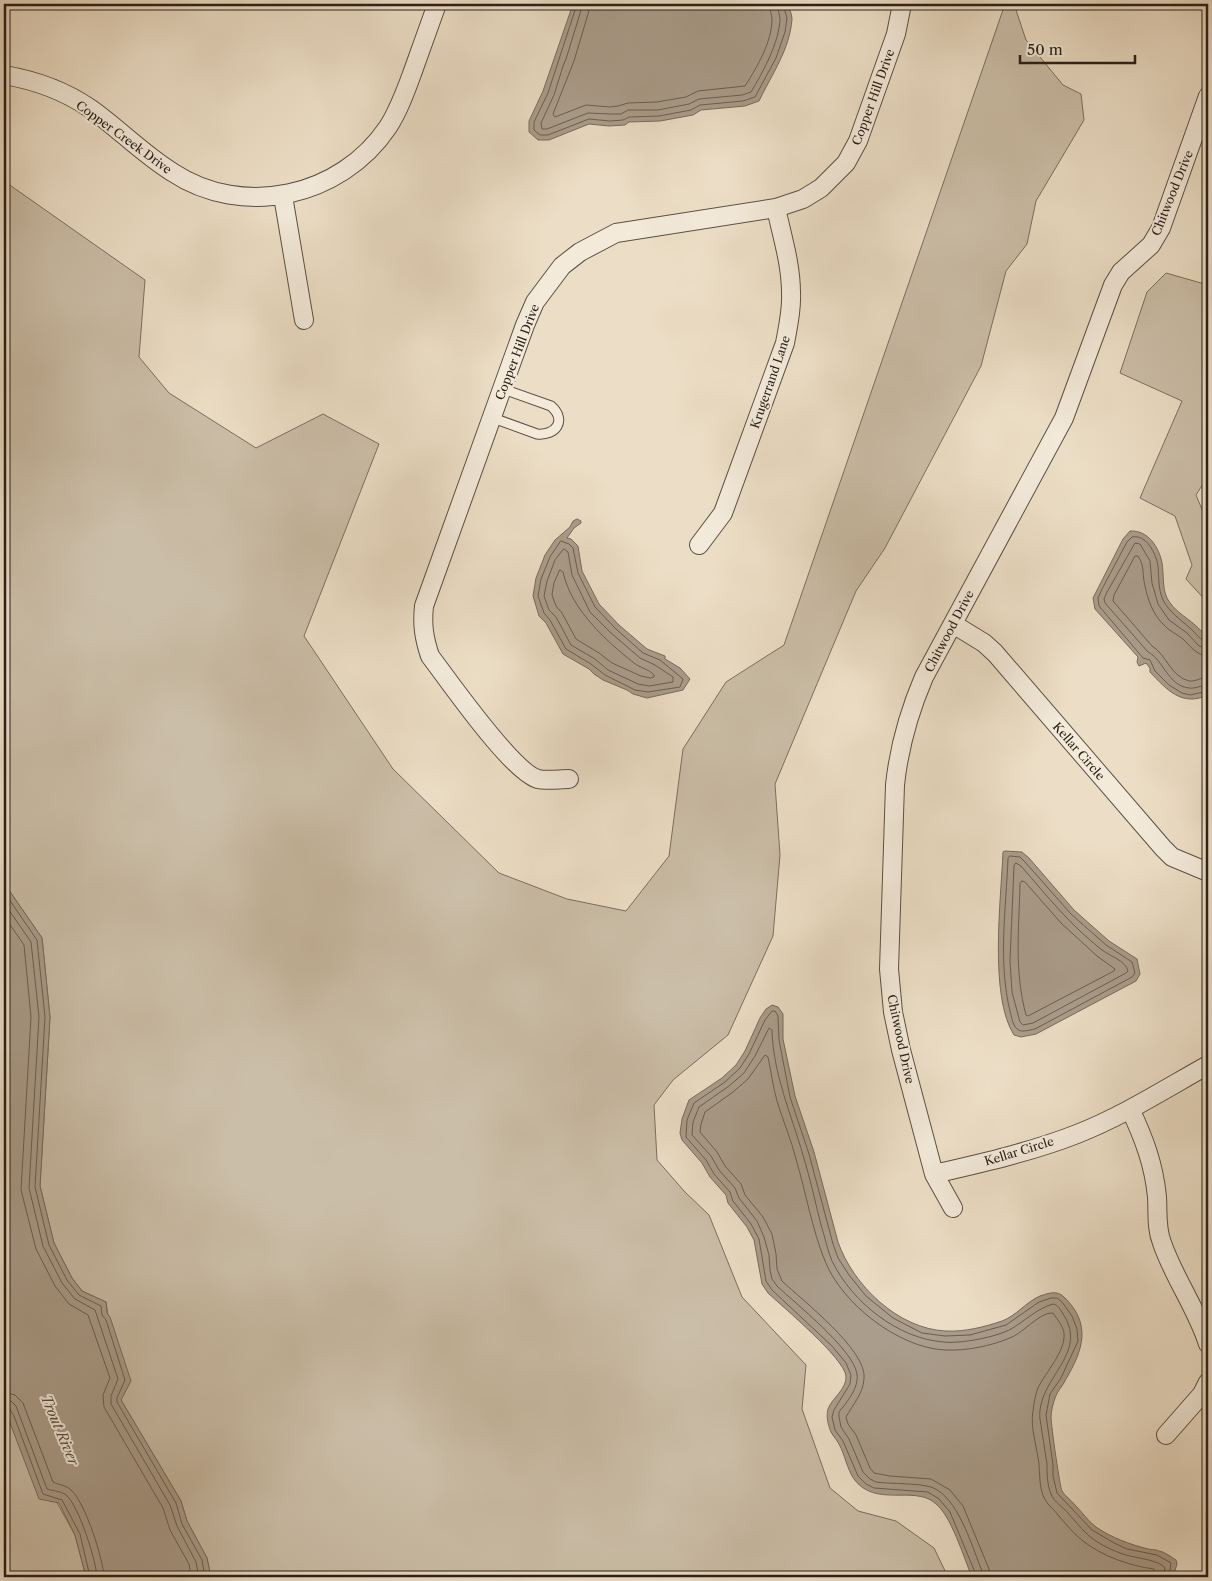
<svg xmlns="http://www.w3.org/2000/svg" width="1212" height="1581" viewBox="0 0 1212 1581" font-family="'Libre Caslon Text',serif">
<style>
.green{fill:#cbbea8;stroke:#7a6f60}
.water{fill:#aa9d8b;stroke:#776b5d}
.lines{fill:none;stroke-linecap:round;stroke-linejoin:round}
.shore{stroke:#6a5e52;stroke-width:1}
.lane-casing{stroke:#5a5044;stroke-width:11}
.street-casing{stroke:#5a5044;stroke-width:20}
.lane{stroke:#f3eada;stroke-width:9}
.street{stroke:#f3eada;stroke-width:18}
.labels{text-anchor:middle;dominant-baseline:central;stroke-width:4;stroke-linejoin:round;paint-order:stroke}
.street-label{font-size:12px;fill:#2a2018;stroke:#f3eada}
.water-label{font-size:14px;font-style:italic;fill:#574c40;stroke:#f3eada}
</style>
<rect width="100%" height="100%" fill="#ecdec6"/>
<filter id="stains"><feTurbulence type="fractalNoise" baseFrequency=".004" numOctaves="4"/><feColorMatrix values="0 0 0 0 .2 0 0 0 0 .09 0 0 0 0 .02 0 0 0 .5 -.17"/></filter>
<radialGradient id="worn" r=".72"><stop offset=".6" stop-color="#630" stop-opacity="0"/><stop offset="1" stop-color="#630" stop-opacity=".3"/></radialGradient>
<path class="green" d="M1005,4H1014L1026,40L1063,85L1081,94L1084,120L1036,201L1027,244L1006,271L981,366L885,548L856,591L775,784L780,855L773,936L728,1035L673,1080L654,1105L657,1160L685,1192L709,1215L742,1297L806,1365L802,1409L830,1488L858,1511L896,1521L934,1548L948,1577H211L207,1558L187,1521L181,1501L121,1400L106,1302L82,1291L72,1278L54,1243L40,1186L50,1017L42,938L4,883V181L145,280L139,357L169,393L256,448L323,414L379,444L304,636L393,769L499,873L567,899L626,911L669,856L683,749L726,682L784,645Z
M1166,273L1208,285V476L1196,495L1208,524V603L1186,579L1192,565L1175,516L1140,498L1182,401L1120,373L1147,292Z
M4,1407L75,1535L86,1577H4Z"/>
<path class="water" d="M573,4H787C789,8 792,14 792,19C790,49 772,74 759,101L745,106L701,110L693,115L660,121L629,122L625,125L609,126L589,124L549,140H538L529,132V121L543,91Z
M577,519L581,521V523L574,528L567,538L571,539L578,546L582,571L599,604L619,625L647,649L665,656V659L680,668L690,679L683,690L647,698L633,694L627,690L603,680L594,674L589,669L563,654L546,623L539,616L533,596L536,578L545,555L555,540L570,527L573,521Z
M1130,531C1148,530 1159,547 1162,563C1164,575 1162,587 1167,598C1174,611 1185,616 1195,625C1200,629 1204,634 1208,639V695C1182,707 1167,690 1150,672V668L1146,663L1139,666L1137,662L1138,657L1095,609L1093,598L1123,539Z
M1005,851L1022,852L1029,858L1074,910L1109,941L1137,959L1140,974L1136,981L1036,1034L1021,1037L1014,1035C989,996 1001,900 1003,852Z
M4,883L42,938L50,1017L40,1186L54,1243L72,1278L82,1291L106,1302L107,1313L110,1317L131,1381L121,1400L181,1501L187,1521L207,1558L211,1577H86L75,1535L59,1503L39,1499L4,1407Z
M772,1005L778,1007L783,1014V1039L795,1096L814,1152L838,1242C853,1285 898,1329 946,1331C965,1332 984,1327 1002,1321C1016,1316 1026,1302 1040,1296C1049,1293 1057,1290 1064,1297C1092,1324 1083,1350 1066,1379C1063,1386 1057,1391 1055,1398C1053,1404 1051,1411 1051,1417C1051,1425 1060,1488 1062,1491C1065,1496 1071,1500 1075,1505C1082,1512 1088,1521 1096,1527C1112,1538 1129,1544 1148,1549C1151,1550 1156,1549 1159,1551C1165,1552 1171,1557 1176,1560L1177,1564L1173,1577H972C964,1558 951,1515 935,1503C914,1485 875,1508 854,1479C847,1469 845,1455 839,1444C837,1440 833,1436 831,1432C828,1425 826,1416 828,1409C832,1398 847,1389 846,1376C844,1358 784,1308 768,1293L762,1284L754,1240L747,1227L728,1203L726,1195L710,1177L702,1163L682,1140L680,1133L682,1119L689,1100L722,1078L736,1065L745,1051L760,1018L766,1009Z"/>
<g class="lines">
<path class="shore" d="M577,4L548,93L534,122V130L540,135H548L589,119L610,121L623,120L629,117L659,116L691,110L700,105L743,101L755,97L776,58L785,32L787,18L783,4
M583,4L566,59L563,66L554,95L541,123L542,129H547L588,113L610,114H621L628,110H658L689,104L699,99L742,95L751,92C763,72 779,43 780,19C780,14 777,9 777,4
M591,4L574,61L553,114L555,117L586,105L610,107L618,106L628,103L657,102L686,97L698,91L745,86C757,67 772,42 772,19C772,14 769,9 769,4
M561,541L569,544L573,548L578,573L595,607L616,629L643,653L660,660L683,679L680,687L648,692L635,690L605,675L591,664L566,649L550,620L544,613L538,596L541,579L550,557Z
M564,549L568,552L572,575L590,612L611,633L640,658L655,665L673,677V682L649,686L638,684L608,670L595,659L571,645L556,617L549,610L544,596L547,581L555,560Z
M560,570L563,572C571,609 605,640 634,663C640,668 649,669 654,675V677L650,678L641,676L612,663L599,653L576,639L562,613L556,606L552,595L554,583Z
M1208,642C1200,641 1196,633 1190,628C1180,619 1170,613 1163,600C1158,589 1159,577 1158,566C1156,553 1146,534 1132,537L1127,542L1102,589L1098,598L1099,606L1143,658L1150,660L1155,671L1169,685L1182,693L1190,695L1208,691
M1208,648L1199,646L1187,633L1169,620L1158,604L1152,583L1150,561L1140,544L1135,543L1107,592L1104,599L1105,603L1148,652C1163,659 1168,686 1189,688C1195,689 1202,685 1208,685
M1208,656C1196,655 1191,647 1183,639C1177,634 1169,631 1164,625C1153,615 1148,600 1145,586C1142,575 1145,566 1138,556H1135L1114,595L1113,601L1152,646C1166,654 1171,677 1189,681C1195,682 1202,677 1208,677
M1010,856L1020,857L1025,862L1071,914L1106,945L1132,962L1135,973L1132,977L1035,1029C1029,1030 1021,1033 1017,1029C1012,1024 1012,1017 1010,1011C998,962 1006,909 1008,859Z
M1016,863L1021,866C1047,896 1071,926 1102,950C1110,956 1126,961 1128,971L1126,973L1033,1023L1023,1025L1020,1022L1012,992L1010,961L1014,866Z
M1022,881L1025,882L1061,923L1097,956L1115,969L1114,971L1028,1016L1026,1015C1014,970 1019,929 1020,884Z
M4,892L37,940L45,1017L35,1187L49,1245L67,1280L79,1295L101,1306L102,1315L106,1320L125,1380L117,1398V1402L176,1503L182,1524L202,1560L205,1577
M4,903L31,942L39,1017L29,1188L43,1246L62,1283L75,1299L95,1310L118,1379L111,1396V1404L170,1505L177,1526L196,1562L199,1577
M4,916L24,945L31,1017L21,1190L36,1249L55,1286L69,1304L88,1315L110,1378L103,1395L104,1407L163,1508L170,1530L189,1564L191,1577
M4,1392L15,1395L23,1403L53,1482C59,1485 66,1485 71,1490C85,1502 103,1558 104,1577
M4,1400L11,1401L16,1406L47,1489C53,1491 61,1491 66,1495C79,1506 96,1560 97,1577
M4,1406L9,1408L14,1416L43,1494L62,1500L80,1534L90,1577
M977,1577L950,1512L939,1499L928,1492L874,1488L866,1484L858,1476L843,1441L835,1430L832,1417L834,1410L850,1384L851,1375L846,1363L832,1346L772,1290L766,1281L759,1239L751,1224L733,1201L730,1192L714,1174L706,1160L686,1137L687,1120L694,1103L725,1082L740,1068L749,1054L765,1020L772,1011H775L778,1016L779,1040L790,1097L809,1154L833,1244L838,1258L849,1275L866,1296L893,1318L922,1333L945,1336L970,1335L1006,1325L1039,1302L1051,1298H1057L1062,1302L1072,1316L1077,1329L1078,1341L1061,1378L1050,1394L1046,1415L1053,1465V1476L1057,1493L1092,1530L1114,1543L1127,1549L1157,1555L1171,1563L1169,1577
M983,1577L982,1571C972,1547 958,1496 931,1487C918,1483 891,1484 876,1482L870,1479L863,1472L849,1439L841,1427L839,1417V1412C847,1402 859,1388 857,1374C853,1349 796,1304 777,1286L772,1279L770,1270L769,1255L764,1237L757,1221L739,1198L735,1188L719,1170L711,1156L692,1135L693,1122L699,1107L729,1086L744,1073L755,1056L769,1028L772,1030C773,1073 791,1114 803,1155C810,1178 815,1201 821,1225C825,1237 827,1249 832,1261C852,1302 898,1339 944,1342C960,1344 997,1337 1011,1329C1025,1321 1036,1309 1053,1304C1058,1305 1060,1309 1063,1314C1090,1354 1036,1379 1040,1419C1042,1434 1045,1449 1047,1464C1047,1474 1047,1484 1051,1494C1054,1502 1063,1507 1068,1513C1074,1520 1080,1527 1086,1533C1096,1543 1113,1551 1126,1555C1137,1558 1159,1560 1165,1568L1163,1577
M990,1577L989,1569L963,1506L950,1490L931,1479L890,1476L874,1473L870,1468L856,1435L848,1424L846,1417C853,1404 863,1394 864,1379C868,1351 802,1300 782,1281L777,1269L776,1254L772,1234L763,1217L745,1195L741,1184L725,1166L717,1152L700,1132L701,1124L705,1112L733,1092L748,1079L765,1055L768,1057C771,1071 773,1087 777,1101C783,1121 791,1139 796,1159C806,1193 812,1229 825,1261C842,1304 899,1348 945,1350C966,1351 992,1346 1012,1337C1024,1332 1040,1312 1053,1313C1057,1319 1063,1326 1064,1333C1066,1351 1045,1373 1038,1388C1035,1395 1034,1403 1033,1411C1030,1427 1037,1447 1039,1464C1040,1478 1039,1493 1048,1504C1060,1516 1070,1531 1083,1541C1102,1556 1130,1566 1154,1569L1155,1577"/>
<defs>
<path id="lane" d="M493,418L537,434C556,436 567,420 551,406L503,389"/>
<path id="street" d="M4,75C34,80 65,91 91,109C119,129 143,154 172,172C243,219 341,197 388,127C399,110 406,90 413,71C421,49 429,26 437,4
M283,196L304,320
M699,545L723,513L785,343C788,327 792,310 791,293C791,264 782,236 776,208
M953,624L984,643L995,653L1163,848L1172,857L1208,872
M569,779C560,779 547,781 538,779C512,772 449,681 430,656C424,638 422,625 424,606L525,325L535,302L562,266L580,252L616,233L776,208L803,199L821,188L846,163L858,141L896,34L902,4
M1130,1109C1144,1138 1154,1165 1157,1197C1158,1213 1156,1228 1162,1243C1174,1278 1197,1309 1208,1344
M934,1174C982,1163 1031,1152 1077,1134C1123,1116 1165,1089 1208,1065
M953,1208L934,1174L901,1050L893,1012L889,969L895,785C899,747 909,712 924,677L1064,418L1113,285L1121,272L1151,245L1161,228L1208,96
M1166,1435L1202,1394L1208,1382"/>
</defs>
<use href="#lane" class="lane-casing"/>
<use href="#street" class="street-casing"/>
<use href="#lane" class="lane"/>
<use href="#street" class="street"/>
</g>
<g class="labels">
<g class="street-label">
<text transform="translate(873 97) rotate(-70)">Copper Hill Drive</text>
<text transform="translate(124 137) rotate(36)">Copper Creek Drive</text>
<text transform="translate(1172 193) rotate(-68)">Chitwood Drive</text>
<text transform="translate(517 352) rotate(-69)">Copper Hill Drive</text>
<text transform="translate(770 382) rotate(-71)">Krugerrand Lane</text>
<text transform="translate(949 631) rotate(-62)">Chitwood Drive</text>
<text transform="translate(1079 751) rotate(49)">Kellar Circle</text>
<text transform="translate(901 1039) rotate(78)">Chitwood Drive</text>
<text transform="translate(1019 1151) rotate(-17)">Kellar Circle</text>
</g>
<g class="water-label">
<text transform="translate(60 1430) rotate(67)">Trout River</text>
</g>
</g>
<rect width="1212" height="1581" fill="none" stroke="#ecdec6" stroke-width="20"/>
<rect x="5" y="5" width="1202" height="1571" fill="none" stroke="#2a2018" stroke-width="2.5"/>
<rect x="10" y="10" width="1192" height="1561" fill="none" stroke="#2a2018"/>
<path d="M1020 55v8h115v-8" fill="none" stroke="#2a2018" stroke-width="2.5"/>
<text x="1027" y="55" font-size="15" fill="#2a2018" stroke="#f3eada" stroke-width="4" paint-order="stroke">50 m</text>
<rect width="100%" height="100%" filter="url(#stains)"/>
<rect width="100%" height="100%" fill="url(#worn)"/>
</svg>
